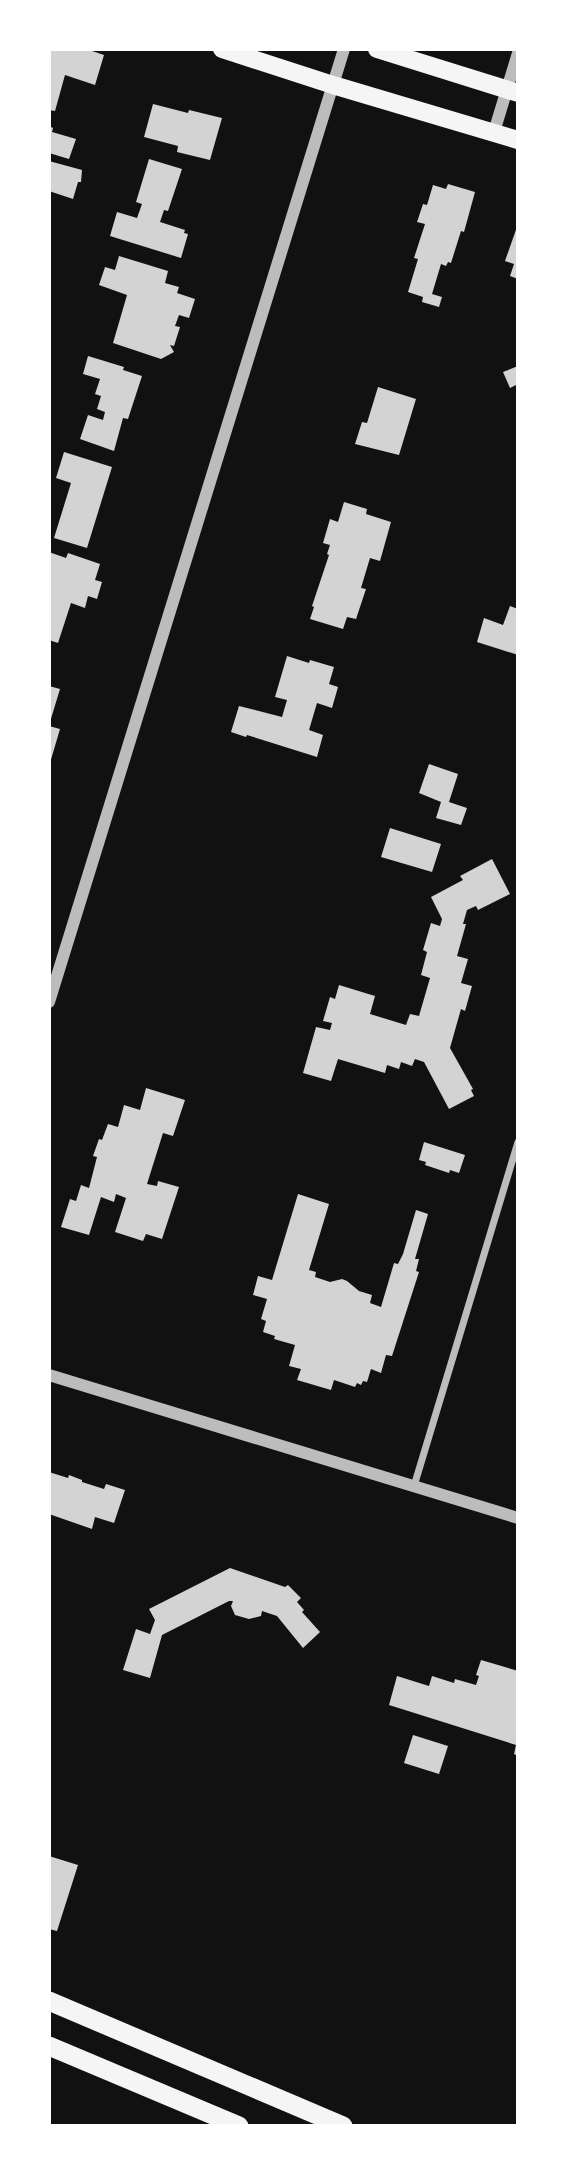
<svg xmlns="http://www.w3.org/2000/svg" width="567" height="2175" viewBox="0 0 567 2175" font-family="'Roboto Serif',serif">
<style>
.building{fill:#d3d3d3}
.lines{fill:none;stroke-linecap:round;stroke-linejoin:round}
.minor{stroke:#bcbcbc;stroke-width:7}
.tertiary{stroke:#bcbcbc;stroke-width:12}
.primary{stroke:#f5f5f5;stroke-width:18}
.motorway{stroke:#f5f5f5;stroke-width:19}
</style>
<rect width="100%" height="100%" fill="#111"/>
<path class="building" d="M49,49H86L104,55L95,85L65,75L55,111L49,110Z
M153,104L188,113L189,110L222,118L210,160L177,152L178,146L144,137Z
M49,126L53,128L52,132L76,139L69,159L49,153Z
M149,159L182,169L168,211L164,210L160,222L185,230L184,233L188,234L181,258L110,236L117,212L137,218L142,204L136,202Z
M49,161L82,170L81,182H78L73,199L49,191Z
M448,184L475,192L464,232L461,231L451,263L448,262L446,266L441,264L432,294L442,297L439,307L422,302L423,297L408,292L418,259L414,258L425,224L417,222L423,204L427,205L433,185L446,189Z
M518,224V279L510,276L514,264L505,261Z
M119,256L168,271L165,283L179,287L177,293L195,299L189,318L179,315L175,326L180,327L174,346L170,345L174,352L161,359L113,343L127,295L99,285L105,267L115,270Z
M88,356L124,367L123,370L142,376L128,419L123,418L114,451L80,439L88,415L103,420L105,412L97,409L101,396L95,394L100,379L83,374Z
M518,366V384L510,388L503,372Z
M378,387L416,399L399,455L355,444L362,422L367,423Z
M64,452L112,467L87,548L54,538L71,483L56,478Z
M344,502L367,509L366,514L391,522L380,561L370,558L361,588L366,589L356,619L347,617L343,629L310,619L314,607L312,606L329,555L327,554L330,545L323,543L330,519L338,522Z
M49,552L66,558L68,553L100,564L95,580L102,582L97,599L88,596L85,608L71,603L58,643L49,640Z
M510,606L518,609V655L477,642L484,618L503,625Z
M287,656L309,663L310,660L334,667L329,684L338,687L332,708L317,703L309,730L323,735L317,757L247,735L246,737L231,732L239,706L282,717L287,700L275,697Z
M49,686L60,689L50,722H49Z
M49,726L60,729L50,763L49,762Z
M429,764L458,774L449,802L467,808L461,825L436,818L441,802L419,793Z
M390,828L441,844L432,872L381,857Z
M492,859L510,894L478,910L476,906L467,910L463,924H466L457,956L468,959L461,983L472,986L465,1011L461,1009L450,1048L473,1089L471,1090L474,1096L449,1109L424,1062L415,1059L412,1066L401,1062L399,1069L387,1065L385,1073L338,1059L331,1081L303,1073L316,1027L330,1030L332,1023L323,1021L330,997L335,999L339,985L375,996L370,1014L406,1025L410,1014L419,1016L430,978L421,975L427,952L423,950L431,923L440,926L442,919L431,897L463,880L460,876Z
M146,1088L185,1100L173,1136L163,1133L147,1184L157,1186L158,1181L179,1187L162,1239L146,1234L143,1241L115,1232L126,1198L116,1194L114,1202L101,1197L89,1235L61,1227L70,1199L76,1201L81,1185L89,1188L97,1157L93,1156L99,1139L102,1140L108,1124L118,1127L124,1105L140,1110Z
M424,1142L465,1155L459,1173L450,1170L449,1173L425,1165L426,1162L419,1160Z
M298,1194L329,1204L309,1270L316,1272L315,1277L330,1282L342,1279L347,1281L359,1291L372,1295L370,1303L381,1307L394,1263L398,1264L403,1254L416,1210L428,1214L415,1259H419L416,1271L419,1272L392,1356L386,1355L381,1373L371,1369L367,1382L363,1381L361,1385L357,1383L355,1387L334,1380L331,1390L297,1380L301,1369L289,1366L295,1345L274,1339L275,1336L263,1332L266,1321L261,1319L267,1299L253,1295L258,1276L272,1280Z
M49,1472L68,1478L69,1475L82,1480V1482L104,1489L106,1484L125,1490L114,1523L95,1517L92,1529L49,1514Z
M230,1568L285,1587L288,1585L301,1598L297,1602L304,1610L302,1612L320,1632L303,1648L277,1616L262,1611L261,1616L249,1619L235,1615L231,1606L233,1601H229L162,1635L150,1678L123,1670L136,1629L150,1634L155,1620L149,1609Z
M481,1660L518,1671V1756L514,1754L516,1745L389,1705L397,1676L429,1686L432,1676L454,1683L455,1679L476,1685L479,1676L476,1675Z
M413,1735L448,1746L439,1774L404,1763Z
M49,1856L78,1865L57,1931L49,1929Z"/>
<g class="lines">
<path class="minor" d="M414,1486L518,1142"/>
<path class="tertiary" d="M494,132L518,53
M49,1002L344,49
M49,1375L518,1518"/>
<path class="primary" d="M222,49L333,85L518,140
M377,49L518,93"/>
<path class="motorway" d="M49,2001L343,2126
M49,2046L239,2126"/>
</g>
<rect width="567" height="2175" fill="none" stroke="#ffffff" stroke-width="102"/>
</svg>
